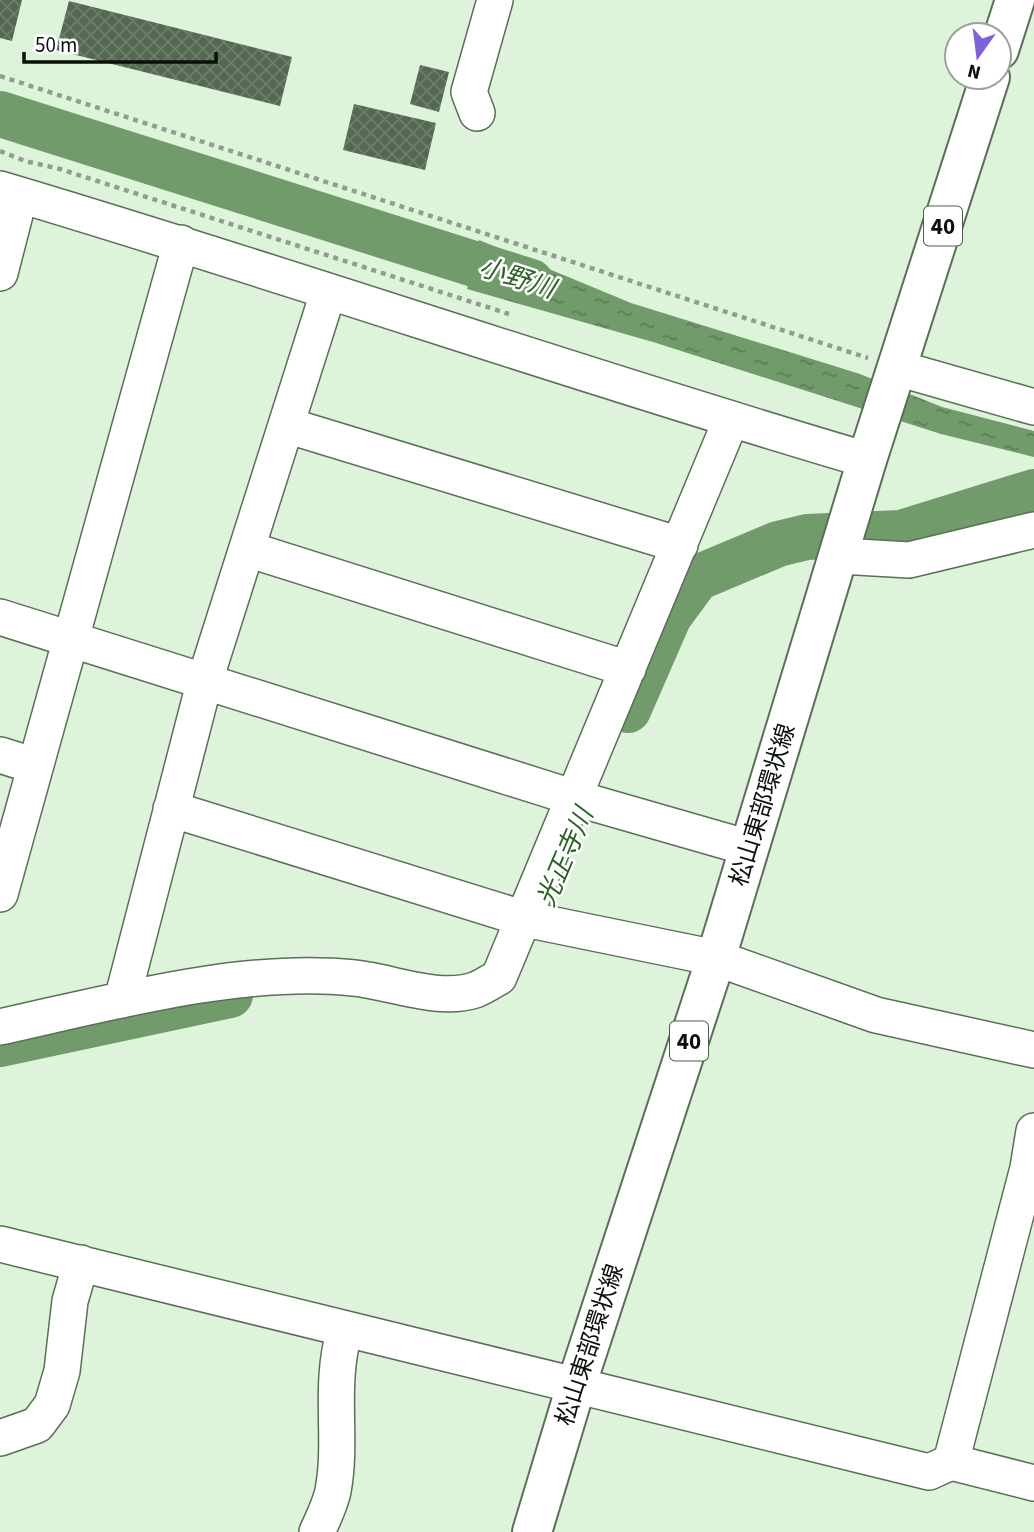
<svg xmlns="http://www.w3.org/2000/svg" width="1034" height="1532" viewBox="0 0 1034 1532" font-family="'Source Sans 3','Noto Sans JP',sans-serif">
<style>
.grass{fill:url(#grass-tufts)}
.water{fill:url(#water-ripples)}
.lines{fill:none;stroke-linecap:round;stroke-linejoin:round}
.river{stroke:#719b6b;stroke-width:46}
.building{fill:url(#building-cross-hatch)}
.minor-casing{stroke:#5b6f58;stroke-width:38}
.major-casing{stroke:#5b6f58;stroke-width:42}
.path{stroke:#8e9f8c;stroke-width:4.5;stroke-dasharray:5 5;stroke-linecap:butt}
.minor{stroke:#fff;stroke-width:35}
.major{stroke:#fff;stroke-width:38}
.labels{text-anchor:middle;dominant-baseline:central;stroke-width:5;stroke-linejoin:round;paint-order:stroke}
.shield{fill:#fff;stroke:#545853;stroke-width:2}
.shield-label{font-size:23px;font-weight:bold;fill:#0a1109}
.street-label{font-size:24px;fill:#0a1109;stroke:#fff}
.water-label{font-size:26px;font-style:italic;fill:#2a6323;stroke:#fff}
</style>
<defs>
<pattern id="grass-tufts" width="24" height="20" patternUnits="userSpaceOnUse" patternTransform="scale(1.75)"><rect width="24" height="20" fill="#b8d4b4"/><path d="M3 7l-1-3M5 7V3M7 7l1-3M15 17l-1-3M17 17v-4M19 17l1-3" fill="none" stroke="#9db599"/></pattern>
<pattern id="water-ripples" width="26" height="14" patternUnits="userSpaceOnUse" patternTransform="scale(1.75)"><rect width="26" height="14" fill="#719b6b"/><path d="M2 4q2-2 4 0t4 0M15 11q2-2 4 0t4 0" fill="none" stroke="#5b7d56"/></pattern>
<pattern id="building-cross-hatch" width="8" height="8" patternUnits="userSpaceOnUse" patternTransform="scale(1.75)"><rect width="8" height="8" fill="#556952"/><path d="M0 0l8 8M0 8l8-8" fill="none" stroke="#6d7d6b"/></pattern>
</defs>
<rect width="100%" height="100%" fill="#ddf4da"/>
<path class="grass" d="M0,100C160,145 318,200 478,247L470,280L0,134Z"/>
<path class="water" d="M479,240L631,303L860,374L942,407L1034,431V457L941,434L653,342L467,289Z"/>
<g class="lines">
<path class="river" d="M0,114L531,282
M628,710L669,616L697,578L778,544L807,537L901,533L1034,492
M0,1044L230,995"/>
</g>
<path class="building" d="M0,0H22L12,41L0,38Z
M69,1L292,57L280,106L56,50Z
M420,65L449,72L439,112L410,104Z
M354,104L436,123L425,170L343,150Z"/>
<g class="lines">
<defs>
<path id="minor" d="M477,113L469,92L495,0
M0,189C290,275 577,375 867,460
M0,273L20,195
M897,368L1034,407
M286,425L680,545
M247,549L628,669
M840,556L909,560L1034,530
M0,617L575,798L749,848
M0,755L35,766
M171,809L525,919L716,958L876,1015L1034,1050
M0,894L181,243
M122,1000L205,680L328,293
M0,1027C109,1003 243,966 354,978C392,982 438,1002 475,990C483,987 492,981 499,977L731,420
M0,1244L929,1472L951,1462L1034,1483
M0,1438L37,1425L52,1405L62,1371L70,1301L81,1263
M951,1462L1028,1168L1034,1131
M317,1532C323,1519 330,1505 333,1491C343,1437 328,1387 345,1329"/>
<path id="major" d="M999,50L1015,0
M532,1532L576,1386L716,958L867,460L990,77"/>
</defs>
<use href="#minor" class="minor-casing"/>
<use href="#major" class="major-casing"/>
<path class="path" d="M0,76L868,358
M0,151L25,161L60,169L509,314"/>
<use href="#minor" class="minor"/>
<use href="#major" class="major"/>
</g>
<g class="labels">
<g class="shield">
<rect x="924" y="206.5" width="38" height="39" rx="5"/>
<rect x="670" y="1021.5" width="38" height="39" rx="5"/>
</g>
<g class="shield-label">
<text x="943" y="226">40</text>
<text x="689" y="1041">40</text>
</g>
<g class="street-label">
<text transform="translate(763 805) rotate(-73)">松山東部環状線</text>
<text transform="translate(590 1345) rotate(-72)">松山東部環状線</text>
</g>
<g class="water-label">
<text transform="translate(517 278) rotate(18)">小野川</text>
<text transform="translate(565 857) rotate(-67)">光正寺川</text>
</g>
</g>
<g transform="translate(978 56) rotate(194)"><circle r="33" fill="#ffffff" stroke="#9da09d" stroke-width="2"/>
<path d="M0-5L12 26L0 18L-12 26Z" fill="#8061dc"/>
<text y="-10" font-size="19" font-weight="bold" text-anchor="middle" fill="#0a1109">N</text>
</g>
<path d="M24 52v10h192v-10" fill="none" stroke="#0a1109" stroke-width="3.5"/>
<text x="35" y="52" font-size="21" fill="#0a1109" stroke="#ffffff" stroke-width="5" paint-order="stroke">50 m</text>
</svg>
